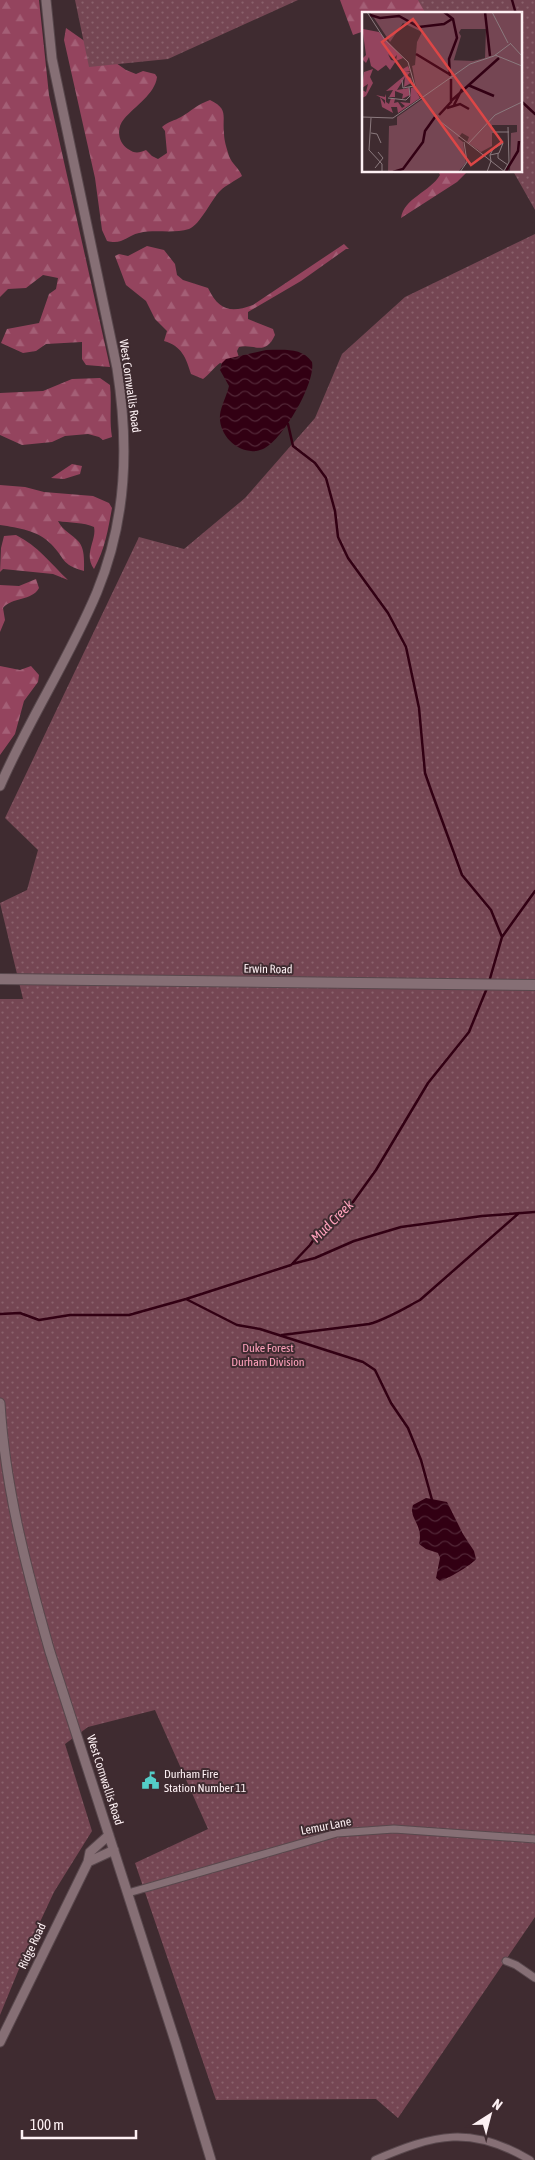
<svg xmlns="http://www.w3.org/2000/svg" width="535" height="2160" viewBox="0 0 535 2160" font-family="'Asap Condensed',sans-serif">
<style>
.forest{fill:url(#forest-firs)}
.park{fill:url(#park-dots)}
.water{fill:url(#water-waves)}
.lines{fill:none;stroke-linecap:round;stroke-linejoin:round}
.stream{stroke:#320013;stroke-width:2.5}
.minor-casing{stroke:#59484d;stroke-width:9}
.tertiary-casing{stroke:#59484d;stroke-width:11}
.secondary-casing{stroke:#59484d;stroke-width:12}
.minor{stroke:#866f75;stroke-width:7}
.tertiary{stroke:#866f75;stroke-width:9}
.secondary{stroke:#866f75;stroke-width:10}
.labels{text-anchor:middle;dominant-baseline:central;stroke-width:4;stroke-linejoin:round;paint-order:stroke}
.street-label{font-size:12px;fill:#fdf0f3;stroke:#3f2b30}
.park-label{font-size:12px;fill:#fca0ba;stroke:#3f2b30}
.poi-label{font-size:12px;fill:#fdf0f3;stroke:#3f2b30;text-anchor:start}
.water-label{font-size:14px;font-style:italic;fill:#ffa2bc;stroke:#3f2b30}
.inset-river{fill:none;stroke:#320013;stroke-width:2.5}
.inset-road{fill:none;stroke:#8b7a7e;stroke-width:1}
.view{fill:#dc4646;fill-opacity:0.15;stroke:#dc4646;stroke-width:2.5}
.inset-edge{fill:none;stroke:#fdf0f3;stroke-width:2.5}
</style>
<defs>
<pattern id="forest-firs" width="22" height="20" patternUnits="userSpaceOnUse" patternTransform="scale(1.25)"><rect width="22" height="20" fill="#94445e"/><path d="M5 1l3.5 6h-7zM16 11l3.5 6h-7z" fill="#a45f76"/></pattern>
<pattern id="park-dots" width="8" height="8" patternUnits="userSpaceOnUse" patternTransform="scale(1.25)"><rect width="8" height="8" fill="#754653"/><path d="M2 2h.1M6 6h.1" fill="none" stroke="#8a616c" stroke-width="1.8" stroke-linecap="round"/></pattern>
<pattern id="water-waves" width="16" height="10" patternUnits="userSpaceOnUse" patternTransform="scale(1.25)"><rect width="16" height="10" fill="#320013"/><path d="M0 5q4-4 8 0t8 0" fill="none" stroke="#512636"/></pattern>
</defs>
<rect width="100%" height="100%" fill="#3f2b30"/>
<path class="forest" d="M0,0H39L49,95L110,367L86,365L82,359V342L46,344L36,351L23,353L1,343L7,329L39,323L49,294L56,289L58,278L43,275L26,288L8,289L0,297Z
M340,0H535L521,171V14H364V31L353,35Z
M66,28L126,70L136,74L143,71L155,74L157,77C155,94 135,106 124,119C116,128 118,143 128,149C135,154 139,153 146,150L152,156L158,159L167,153L165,131L162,127C169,121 174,121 181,117C191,111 198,104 210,100C229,109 222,116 224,133C224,141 227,149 229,156C232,164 239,168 242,176C235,181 226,185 220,191C211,200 200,225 189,229C173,234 155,229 139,233C126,236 123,245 107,241L102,230L95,178L64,40Z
M438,171H468L457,182L401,218C404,198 430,192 440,175Z
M344,244L349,249H346L301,281L248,312V319L273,329L275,335C265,357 254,343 239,347L237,351L240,361L233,367L220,363C213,368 210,374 203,379L191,374C186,358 182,346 164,341L167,331L155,319L146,301L126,285L115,256L119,254L128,256L147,246L164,250L175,264L177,275L183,280L208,288C219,311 231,313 253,305Z
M100,378L110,385C112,402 109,419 112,437L103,440L99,437L88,434L65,436L52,442L22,445L0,435V393L43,391L72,379Z
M72,464L82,466L80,474L64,479L51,478Z
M0,485L25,487L44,492L93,496L109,503L112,508C108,530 105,549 94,569C83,554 97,540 94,527C84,522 69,523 58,521C63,531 72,534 79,542C85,550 84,561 84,571C60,564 66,559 51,544C37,530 19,528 0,525Z
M16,535C38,546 50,563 68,580L53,574L3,569L0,572L1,548L4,536Z
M36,579L39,588C32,601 12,597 3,608L5,620L0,632V585L19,586Z
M0,666L20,670L31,666L39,675L38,682L24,701L15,734L0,755Z"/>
<path class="park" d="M75,0H298L168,59L89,67Z
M418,0H535V210L513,171H521V14H426Z
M535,234V1917L398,2118L376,2099L216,2100L135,1863L208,1829L155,1710L88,1727L65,1744L92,1831L54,1892L26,1952L0,2015V999H23L0,903L27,890L38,850L5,818L139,537L184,549L245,498L315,418L342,354L405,297Z"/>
<path class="water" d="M266,350C282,350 302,347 312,362C316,383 282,441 263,449C242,458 218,437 220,415C221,406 227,395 229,386L220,370L222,363L226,359Z
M426,1498L447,1502L463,1534L474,1551L476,1559C473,1564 446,1580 440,1581L436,1578L440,1558L438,1553L426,1549L419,1544C424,1525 408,1518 413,1505Z"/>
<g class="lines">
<path class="stream" d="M512,0L516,14
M521,101L535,114
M288,424L293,446L315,463L326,478L335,511L338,537L348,558L388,613L406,647L419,708L425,773L432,793L462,875L491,910L502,937
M489,982L502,937L535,891
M292,1264L315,1258L354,1241L401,1227L482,1216L535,1212
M186,1299L237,1325L260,1329L363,1362L375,1370L391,1403L408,1428L421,1460L432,1500
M0,1314L20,1313L39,1320L70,1315H129L186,1299L291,1265L310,1245L321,1229L353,1202L376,1170L428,1083L469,1032L487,988
M282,1335L369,1324C387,1319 403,1309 420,1300L519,1213"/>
<defs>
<path id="minor" d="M128,1893L337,1833L394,1829L535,1839
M506,1961L516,1965L535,1978
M375,2160C435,2134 471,2125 530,2160"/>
<path id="tertiary" d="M0,786C29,719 69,659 97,592C127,519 129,445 117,368L52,59L46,0
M0,1403C5,1488 27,1571 50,1652L176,2044L211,2160
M88,1862L114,1850
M0,2042L88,1862L90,1852L109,1835"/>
<path id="secondary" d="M0,979L535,985"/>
</defs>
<use href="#minor" class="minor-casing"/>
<use href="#tertiary" class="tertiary-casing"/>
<use href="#secondary" class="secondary-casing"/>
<use href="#minor" class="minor"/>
<use href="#tertiary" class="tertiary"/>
<use href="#secondary" class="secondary"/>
</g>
<defs>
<symbol id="civic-bare" viewBox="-9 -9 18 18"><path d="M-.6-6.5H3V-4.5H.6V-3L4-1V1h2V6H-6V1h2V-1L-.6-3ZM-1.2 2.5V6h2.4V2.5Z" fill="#54cdc7" stroke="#3f2b30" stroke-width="2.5" paint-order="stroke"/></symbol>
</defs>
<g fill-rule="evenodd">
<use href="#civic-bare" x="138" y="1768" width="25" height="25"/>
</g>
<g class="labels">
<g class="street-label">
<text transform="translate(130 386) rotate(82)">West Cornwallis Road</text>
<text transform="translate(268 969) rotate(1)">Erwin Road</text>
<text transform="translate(105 1780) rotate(72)">West Cornwallis Road</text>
<text transform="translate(326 1826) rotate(-11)">Lemur Lane</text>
<text transform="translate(32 1946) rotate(-65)">Ridge Road</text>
</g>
<g class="park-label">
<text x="268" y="1348">Duke Forest<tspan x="268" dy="14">Durham Division</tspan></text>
</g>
<g class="poi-label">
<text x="164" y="1774">Durham Fire<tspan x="164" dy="14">Station Number 11</tspan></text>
</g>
<g class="water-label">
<text transform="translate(332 1221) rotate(-45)">Mud Creek</text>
</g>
</g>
<g transform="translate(362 12)">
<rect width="160" height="160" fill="#3f2b30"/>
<path d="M0,14L1,17L17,20L41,46L34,49L35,43L31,47L26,42L29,48L34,49L28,58L24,53L16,59L9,54L7,45L4,51L0,47L4,43ZM46,54L48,59H43L48,60L45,64L49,66L51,74L49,71L42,75L43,65L35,78L47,76L48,83L40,87L41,82L33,79V85H27L31,78L24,79L42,64L39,58ZM11,57L8,65L11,71L4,84L0,86V78L4,80L6,72L0,76L2,60ZM52,75L58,86L36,101L35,95H29L31,101L20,95L18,85L23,92V88L14,83L23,85L24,82V90L27,92L29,86L33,87L32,91L36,90L40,96L43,94L38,90L48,91L49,76Z" fill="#94445e"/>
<path d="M96,19L99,24L91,51L74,54L82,46Z" fill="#754653"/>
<path d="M8,0H160V160H148L149,121L155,120V113H130V134L119,140L105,130L107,125L100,121L96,126L101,130L104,151L96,160H26L27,114L35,113V105L62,86L54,76L50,54L53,53L55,30L60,20L41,11L28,30ZM99,17H124L123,46L111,49L86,48L89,35Z" fill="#754653" fill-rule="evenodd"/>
<path class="inset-river" d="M82,0L91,7L95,26L87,47L88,64M123,0L128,44M8,3L18,6L37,4L57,15L82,12L90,7M54,42L87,62M106,73L132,84M89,89L137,46M92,93L100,77M85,96L98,92L107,97M77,103L89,90V67M144,159L156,139L157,129M31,160L41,157L61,130L63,119L73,105"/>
<path class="inset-road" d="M5,0L23,28L46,50L54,78L79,110L143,160M130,0L146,31M148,31L160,44M133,43L160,54M40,68L41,76L52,74M26,86L44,88L48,84L47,75M0,105L31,106L108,52L132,44L148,32M9,106L7,138L20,152V160M130,120H147M9,121L15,122L19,131M106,132L133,103L160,90M136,141V146L146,153M13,156L21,146L16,140M142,159L147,150L146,115M98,160L105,150L102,130M125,160L129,149L128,143L131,137L141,131L137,141L128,143"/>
<path class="view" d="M51,7L140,130L109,153L20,30Z"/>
<rect width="160" height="160" class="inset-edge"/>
</g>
<g transform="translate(490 2115) rotate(36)" stroke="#3f2b30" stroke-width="4" paint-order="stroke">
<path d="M0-4L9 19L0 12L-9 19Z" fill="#fdf0f3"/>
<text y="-8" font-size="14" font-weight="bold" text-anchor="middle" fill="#fdf0f3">N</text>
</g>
<path d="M22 2130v8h114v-8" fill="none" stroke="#fdf0f3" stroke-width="2.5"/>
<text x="30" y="2130" font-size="15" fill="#fdf0f3" stroke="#3f2b30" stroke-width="4" paint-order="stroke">100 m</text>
</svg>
